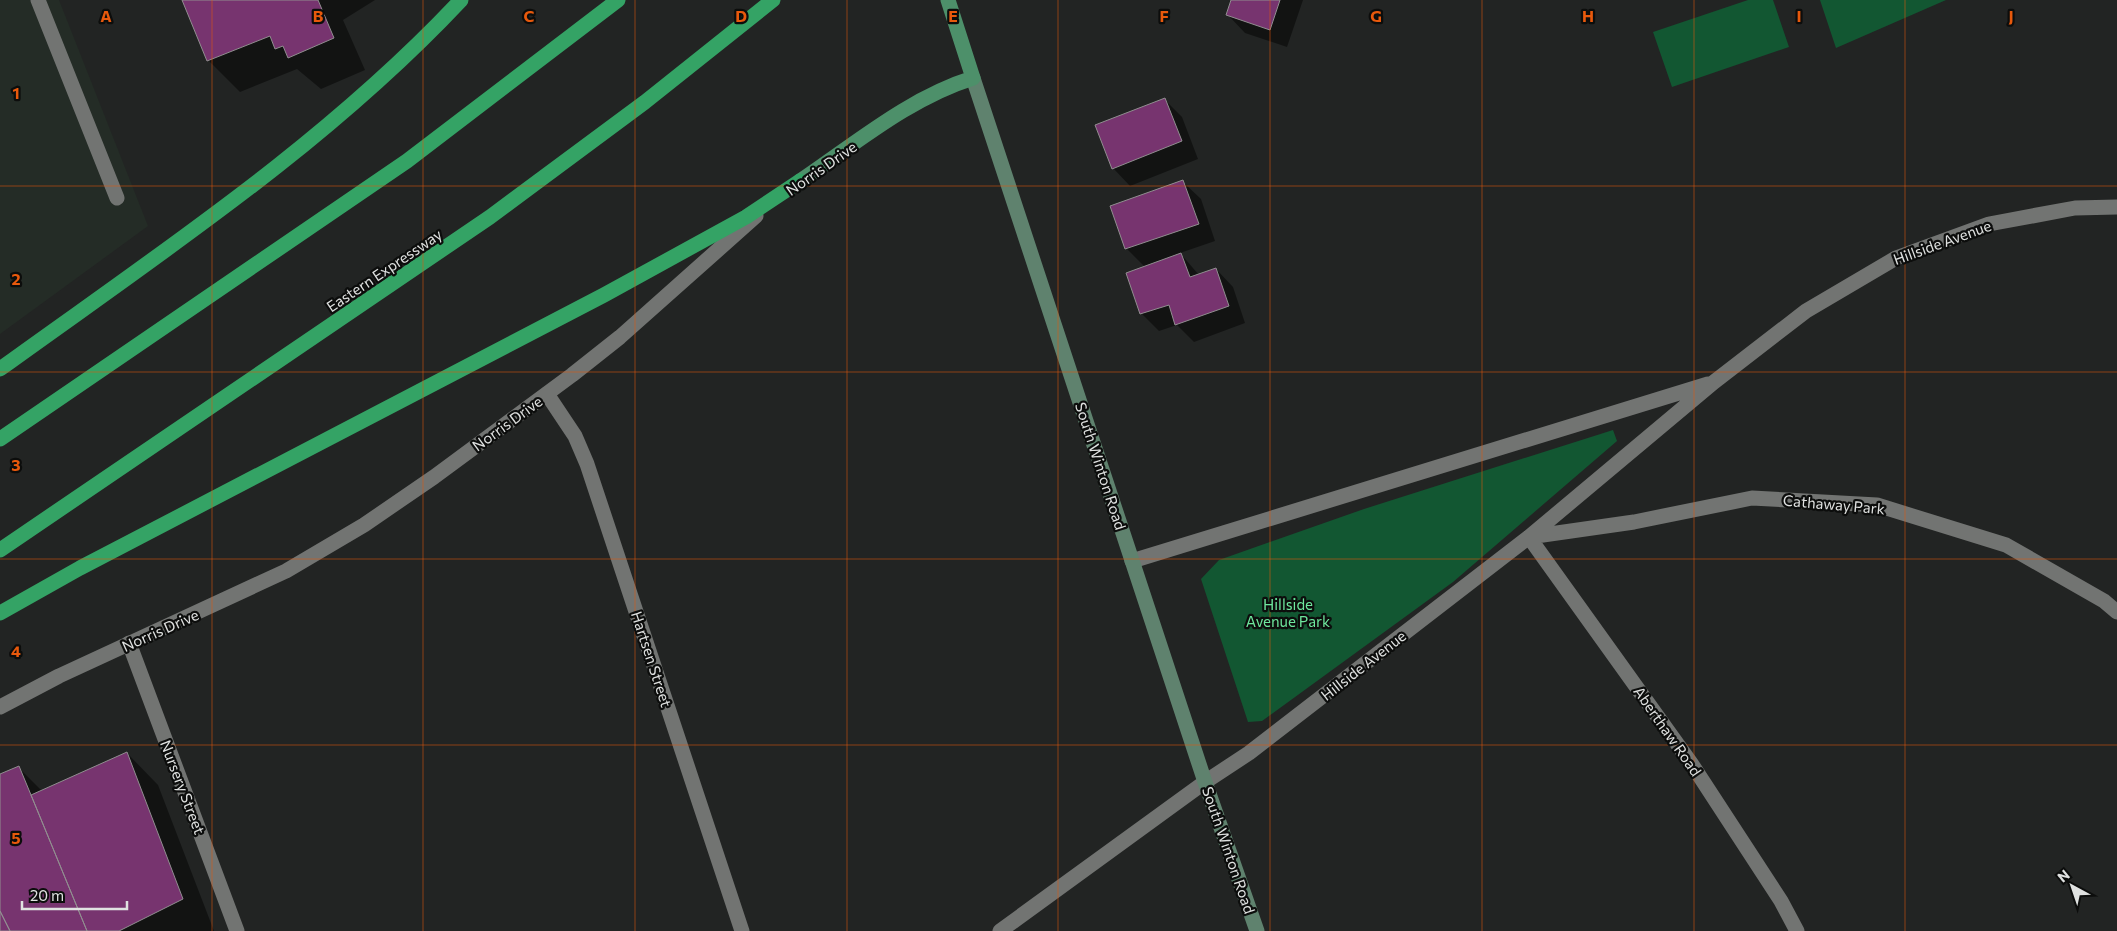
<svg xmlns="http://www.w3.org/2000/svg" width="2117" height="931" viewBox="0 0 2117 931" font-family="Commissioner,sans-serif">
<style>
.built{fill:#242c26}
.green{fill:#125732}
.shadow{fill:#0007}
.building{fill:#77346f;stroke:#918e90}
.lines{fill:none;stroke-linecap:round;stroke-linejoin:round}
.service{stroke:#727472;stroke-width:15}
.minor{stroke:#727472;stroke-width:15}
.tertiary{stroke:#727472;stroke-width:15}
.secondary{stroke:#5f826e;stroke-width:15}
.primary{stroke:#4d906a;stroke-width:15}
.motorway{stroke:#34a365;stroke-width:15}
.grid{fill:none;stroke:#e8590c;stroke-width:1;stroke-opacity:0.55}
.labels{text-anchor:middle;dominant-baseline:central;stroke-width:4.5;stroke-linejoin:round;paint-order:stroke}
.street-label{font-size:15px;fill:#e0e2e1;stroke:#0c0d0c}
.park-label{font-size:15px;fill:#6ee79d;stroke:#0c0d0c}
.grid-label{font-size:16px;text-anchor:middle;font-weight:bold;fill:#e8590c;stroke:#0c0d0c;stroke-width:4.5;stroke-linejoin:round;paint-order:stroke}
</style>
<rect width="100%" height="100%" fill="#222423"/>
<path class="built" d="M0,0H59L148,226L0,334Z"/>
<path class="green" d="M1748,0H1773L1789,47L1672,87L1653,32Z
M1820,0H1946L1836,48Z
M1613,430L1617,441L1453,582L1262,721L1248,722L1201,579L1219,560L1364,509Z"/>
<path class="shadow" d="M183,0H375L343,20L365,70L321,89L297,69L240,92L208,60Z
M1233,0H1303L1287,47L1245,33L1228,15Z
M1164,99L1182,117L1198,159L1130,186L1113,168Z
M1183,182L1201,199L1215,241L1180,253L1199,275L1216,269L1233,287L1245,323L1194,342L1177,325L1159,331L1141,313L1145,267L1126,248Z
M127,753L158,785L214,931H0V776L19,768L42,791Z"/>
<path class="building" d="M182,0H318L334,38L288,58L283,46L275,49L270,36L207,61Z
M1231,0H1280L1270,30L1226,15Z
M1165,98L1182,141L1112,169L1095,125Z
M1183,180L1199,224L1125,249L1110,206Z
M1181,253L1190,277L1216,268L1229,306L1175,325L1169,305L1140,314L1126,273Z
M127,752L183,899L119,931H87L31,795Z
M19,766L31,795L87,931H10L0,911V774Z
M0,911L10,931H0Z"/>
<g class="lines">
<path class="service" d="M38,0L117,198"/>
<path class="minor" d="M547,394L575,436L587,464L742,931
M1132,561L1708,384
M129,643L237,931
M1000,931L1205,782L1249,753L1529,537L1714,382L1806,311L1896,258L1989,224L2075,208L2117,207
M1797,931L1781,901L1691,763L1529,537L1634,522L1752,498L1877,505L2006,545L2104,601L2117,612"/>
<path class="tertiary" d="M0,707L59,676L286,571L364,525L434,477L572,375L620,337L756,216"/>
<path class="secondary" d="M973,78L1205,782L1257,931"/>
<path class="primary" d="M800,181C855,144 909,98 973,78L948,0"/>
<path class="motorway" d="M0,369C159,254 326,144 461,0
M0,439L407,161L618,0
M0,550L490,217L645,102L773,0
M0,613L80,568L604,295L746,217L800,181"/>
</g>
<path class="grid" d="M212,0V931M423,0V931M635,0V931M847,0V931M1058,0V931M1270,0V931M1482,0V931M1694,0V931M1905,0V931M0,186H2117M0,372H2117M0,559H2117M0,745H2117"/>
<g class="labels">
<g class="street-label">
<text transform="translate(821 168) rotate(-35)">Norris Drive</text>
<text transform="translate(1942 242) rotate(-20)">Hillside Avenue</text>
<text transform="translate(384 270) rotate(-34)">Eastern Expressway</text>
<text transform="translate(507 423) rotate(-36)">Norris Drive</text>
<text transform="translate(1101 466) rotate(72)">South Winton Road</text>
<text transform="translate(1834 504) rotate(5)">Cathaway Park</text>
<text transform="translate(160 630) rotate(-24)">Norris Drive</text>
<text transform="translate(652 659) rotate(72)">Hartsen Street</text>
<text transform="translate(1363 665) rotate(-38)">Hillside Avenue</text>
<text transform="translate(1668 731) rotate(55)">Aberthaw Road</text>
<text transform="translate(183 787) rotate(69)">Nursery Street</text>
<text transform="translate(1229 850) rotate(71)">South Winton Road</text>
</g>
<g class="park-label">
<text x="1288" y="604">Hillside<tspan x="1288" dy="17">Avenue Park</tspan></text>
</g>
</g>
<g class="grid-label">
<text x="106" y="22">A</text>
<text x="318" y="22">B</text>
<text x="529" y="22">C</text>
<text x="741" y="22">D</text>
<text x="953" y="22">E</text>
<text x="1164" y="22">F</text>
<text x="1376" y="22">G</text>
<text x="1588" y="22">H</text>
<text x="1799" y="22">I</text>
<text x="2011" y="22">J</text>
<text x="16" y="99">1</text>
<text x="16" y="285">2</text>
<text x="16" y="471">3</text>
<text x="16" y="657">4</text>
<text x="16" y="844">5</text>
</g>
<g transform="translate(2072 886) rotate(320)" stroke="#0c0d0c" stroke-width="4" paint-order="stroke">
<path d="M0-4L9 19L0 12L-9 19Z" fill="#e0e2e1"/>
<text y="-8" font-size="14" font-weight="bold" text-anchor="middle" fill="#e0e2e1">N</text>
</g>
<path d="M22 901v8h105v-8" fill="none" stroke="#e0e2e1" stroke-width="2.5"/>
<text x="30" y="901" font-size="15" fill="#e0e2e1" stroke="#0c0d0c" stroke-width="4" paint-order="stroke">20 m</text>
</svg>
